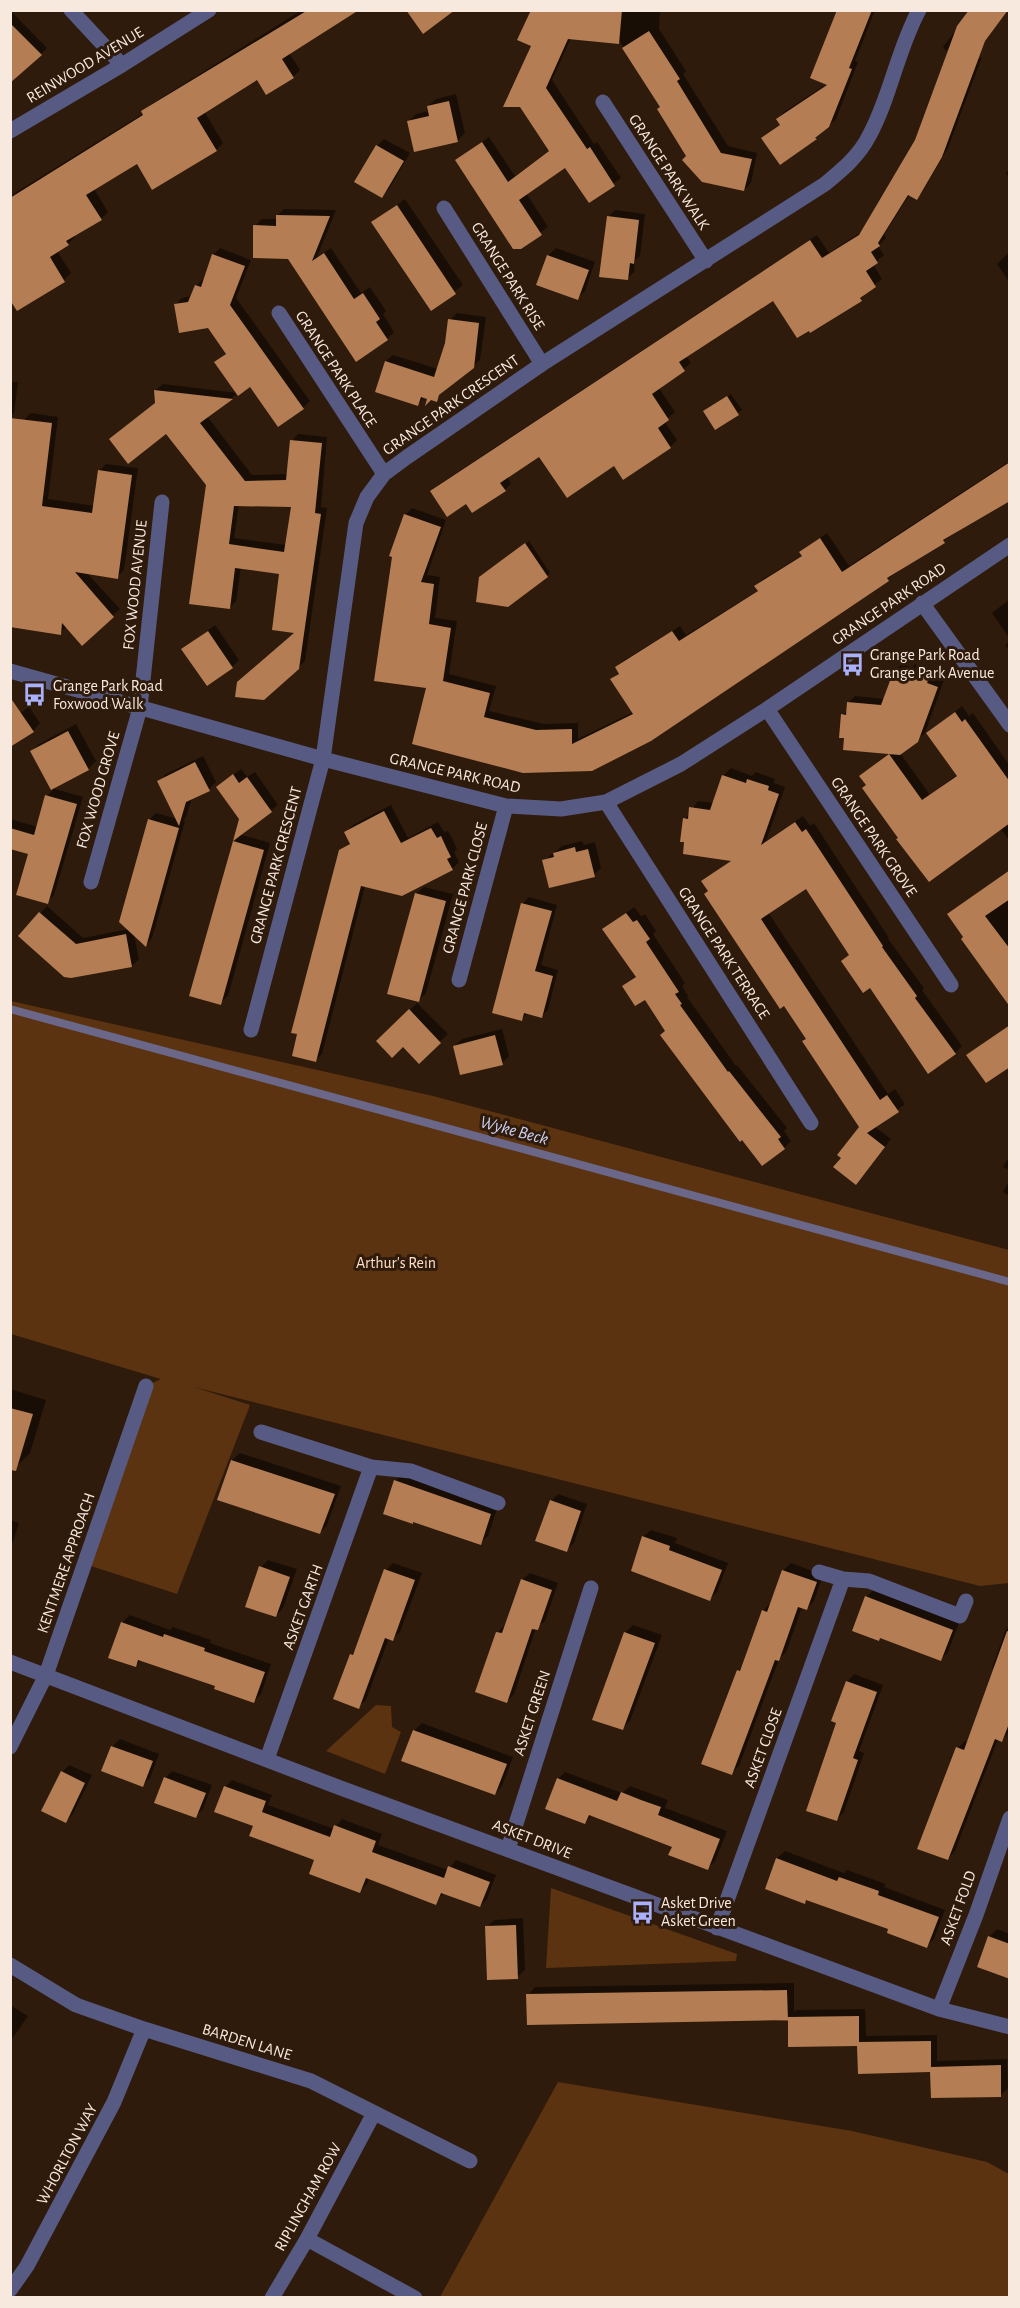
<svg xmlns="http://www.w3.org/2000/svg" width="1020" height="2308" viewBox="0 0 1020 2308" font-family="'Alegreya Sans',sans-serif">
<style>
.green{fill:#5b3310}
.shadow{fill:#0007;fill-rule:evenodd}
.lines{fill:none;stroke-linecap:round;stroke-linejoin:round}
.stream{stroke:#6b6788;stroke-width:8}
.building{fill:#b47d54;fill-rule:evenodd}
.street{stroke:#575b84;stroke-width:15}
.labels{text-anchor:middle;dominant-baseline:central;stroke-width:6;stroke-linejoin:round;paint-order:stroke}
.street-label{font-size:16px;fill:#f8e9df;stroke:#2f1b0b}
.poi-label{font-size:16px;fill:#f8e9df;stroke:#2f1b0b;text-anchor:start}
.park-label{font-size:16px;fill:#fdddc5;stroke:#2f1b0b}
.water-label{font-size:18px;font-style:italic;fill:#ccd1f3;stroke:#2f1b0b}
</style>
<rect width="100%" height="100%" fill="#2f1b0b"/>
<path class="green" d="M11,1001L433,1096L1009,1250V1583L980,1586L194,1387L250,1405L177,1594L85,1564L146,1386L161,1379L11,1334Z
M376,1705L391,1706L392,1727L401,1732L385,1774L326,1751Z
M551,1888L737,1954L736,1961L546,1968Z
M558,2082L852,2131L987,2162L1009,2174V2297H440Z"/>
<path class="shadow" d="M10,10L47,48L41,54L10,72Z
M302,10H358L289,53L300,70L293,77L258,78L204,111L223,143L216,150L137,162L94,189L108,212L101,219L74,235L75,237L68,244L57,251L71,273L64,280L10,261V196L144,113L150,105Z
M541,10H660L659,29L686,71L683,74L728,146L757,153L751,183L744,190L688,156L661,107L620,42L571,38L552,80L594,144L597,142L621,178L589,201L566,166L526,193L548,227L520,247L457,160L489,137L515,176L550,150L533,46Z
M838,10H875L855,61L858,62L836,119L816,138L781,163L763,138L781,124L777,119L784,112L828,83Z
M971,10H996L946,51L943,47Z
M982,57L948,148L923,191L917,198L910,194L884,235L886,238L878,246L884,255L873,264L882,279L867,291L861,299L811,331L773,299L686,356L691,363L659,388L675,412L664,421L677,440L670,447L614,464L539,455L507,476L511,483L505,490L466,502L432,491L438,485L817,235L829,253L863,231L916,141L945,75Z
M456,94L465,133L457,141L408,122L416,114L429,111L428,106L436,99Z
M384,139L410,153L389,189L382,196L377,146Z
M1010,169V180L1006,173Z
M405,199L463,285L431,309L373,222Z
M284,209L336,210L317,257L331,248L361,293L370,287L386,311L383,314L394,332L387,339L255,226L262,219H277V216Z
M615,210L645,214L640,256L635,260L634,272L627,279L608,217Z
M220,248L251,260L236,298L310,401L303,408L250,385L216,362L227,352L209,327L175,305L182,298L192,296L196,286L203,279L205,280L213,255Z
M556,248L595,262L585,291L578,298L548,256Z
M1010,251V283L997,264Z
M457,313L486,317L480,360L445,388L436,400L425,397L418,404L386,361L393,355L438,369L447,343L450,320Z
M10,382H18L14,413L10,417Z
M163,384L238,393L207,416L252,475L288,474L292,441L298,434L327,437L321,507L327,508L305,661L298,668L296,632L281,572L241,567L236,601L230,608L207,484L157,402L156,390ZM239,504L293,506L286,545L234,538Z
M731,394L742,410L716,428L705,411Z
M31,413L58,417L48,499L95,506L100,470L106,464L138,468L124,570L117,577L87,573L120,609L83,643L67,626L60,633L24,420Z
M1010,461V496L650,740L523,771L428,687L405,515L412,508L446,520L427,575L440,577L435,618L457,621L449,674L496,686L489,711L544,724L578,723V739L633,712L612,679L620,672L616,667L623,661L680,626L686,635L759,590L756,586L763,579L803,555L801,552L808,546L827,533L849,566Z
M529,541L550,573L547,576L485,574Z
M1010,599V639L992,613Z
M215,625L239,660L232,667L183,649Z
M1010,641V651L1005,645Z
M902,664L912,668L915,664L935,671L933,676L944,680L925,733L900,753L930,795L958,774L928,733L962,706L969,716L973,713L1010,766V841L1000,828L899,837L861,776L891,752L845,736L843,715L848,710V703L855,696L885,699L895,671Z
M29,707L40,723L33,731L20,713Z
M76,724L96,761L88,769L32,751L39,744Z
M203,756L216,782L209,789L192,798L186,817L183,821H185L152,938L146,945L134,934L139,959L132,966L20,935L47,906L83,938L129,929L149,820L156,813L178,819L159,782L166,774Z
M731,768L752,776L756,772L775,779L774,783L785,787L766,841L803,816L810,826L814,823L889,938L888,939L924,988L922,990L962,1046L955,1053L871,986L843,961L850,954L806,887L768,912L888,1094L895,1089L905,1104L875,1127L891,1139L863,1176L843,1158L860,1127L804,1041L807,1038L703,881L732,860L685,819L698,801L714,803L724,775Z
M241,769L247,777L255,772L278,805L239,834L270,843L228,996L220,1003L234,842L240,836L239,835L241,819L225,780Z
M52,788L83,797L54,895L47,903L30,853L10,847V819L38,827L47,796L53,790Z
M391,805L408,838L438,822L444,832L448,831L453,840L457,849L454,852L459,862L452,869L365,886L322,1054L315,1061L340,851L351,842L346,832L353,825Z
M582,841L584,845L595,842L601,868L594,875L544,861L562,846Z
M1010,870V1008L948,915Z
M424,887L453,894L426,993L418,1001L416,894Z
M529,897L557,905L541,965L558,970L548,1010L541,1017L528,1013L521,1020L522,904Z
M634,907L641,916L645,914L656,931L653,934L685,983L682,986L688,996L687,997L736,1066L737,1065L787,1128L784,1131L791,1141L784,1148L666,1031L645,998L624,986L637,976L604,929Z
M417,1003L448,1034L419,1062L403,1045L378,1041Z
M502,1029L509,1056L502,1063L455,1046L462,1039Z
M1010,1155V1170L1003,1167Z
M1010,1180V1196L1003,1192Z
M10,1389L46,1400L30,1453L16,1467L10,1466Z
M240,1453L341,1486L327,1525L320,1533L219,1499L232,1460Z
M403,1473L498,1506L488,1536L480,1543L414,1520L385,1514L396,1480Z
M558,1494L587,1504L574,1543L566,1550L551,1501Z
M10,1520L19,1523L13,1542L10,1545Z
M651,1530L677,1538L675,1543L728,1563L717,1592L710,1599L643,1537Z
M268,1560L297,1569L283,1608L276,1616L261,1567Z
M393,1563L422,1573L400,1632L393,1639L389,1638L366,1700L358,1707L351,1655L357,1648L386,1570Z
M791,1563L823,1575L814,1601L807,1609L802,1607L786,1652L779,1659L739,1766L732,1773L738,1671L744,1665L763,1611L770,1603L783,1571Z
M530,1573L558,1583L545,1621L536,1628L514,1694L506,1702L498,1632L505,1625L522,1580Z
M874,1590L959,1623L948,1652L941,1659L866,1597Z
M130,1615L170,1630L173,1627L211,1640L210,1643L271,1664L261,1694L254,1701L217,1685L141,1660L135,1666L122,1623Z
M633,1625L662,1635L630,1721L622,1729L625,1633Z
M1010,1626V1731L1002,1740L998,1739L955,1851L948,1859L958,1748L965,1741L968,1742L995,1669L992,1668L1006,1629Z
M854,1674L883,1685L859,1751L864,1753L844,1812L837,1820L838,1722L847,1682Z
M422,1723L513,1757L502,1786L495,1794L414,1731Z
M120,1739L159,1754L150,1778L143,1785L112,1747Z
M69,1765L92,1775L73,1814L66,1821L62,1772Z
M172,1771L212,1785L203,1809L196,1816L165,1778Z
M565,1772L622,1793L630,1786L668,1800L665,1808L727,1831L715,1861L708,1868L674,1846L592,1815L585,1823L558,1779Z
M232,1780L272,1795L268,1805L334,1829L342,1819L382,1834L378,1845L448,1870L456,1860L496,1875L487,1899L480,1906L444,1892L436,1903L369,1878L367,1884L360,1891L316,1859L255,1825L225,1787Z
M785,1851L844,1873L847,1870L886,1884L884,1887L945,1910L934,1939L927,1946L890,1928L807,1899L804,1902L767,1888L777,1858Z
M523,1918L525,1970L517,1977L487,1927L494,1920Z
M997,1929L1010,1934V1977L979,1966L990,1936Z
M794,1983V2012L797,2010L865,2009L866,2036L937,2035V2061L1007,2059L1008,2088L1001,2095L859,2044L790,2046V2016L787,2019L528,1995L535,1987Z
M10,2005L28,2016L10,2042Z"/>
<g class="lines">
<path class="stream" d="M10,1009L1010,1282"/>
</g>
<path class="building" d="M308,10H359L282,59L294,78L266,95L257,80L197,118L217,151L152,190L137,164L86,195L102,220L66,241L69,245L50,257L65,282L17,311L10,300V198L143,115L141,111Z
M406,10H455L423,34Z
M531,10H622L619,44L568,39L546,88L587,149L590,147L615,186L589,203L565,168L519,200L542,235L521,249H513L455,160L482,142L508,182L549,151L520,107H503L531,46L517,40Z
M837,10H872L849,68L852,69L829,127L815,138L817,139L780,165L761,138L780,125L776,119L827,85L810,78Z
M969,10H1008L985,41L942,157L917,200L908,195L878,243L880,246L871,252L878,263L866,271L876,287L860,298L862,301L810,333L809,331L797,338L773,301L679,362L685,371L652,394L669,420L658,428L671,448L623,480L614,466L567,498L539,457L500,483L506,491L472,513L466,504L447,517L430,491L810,240L822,258L859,235L915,140L957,26Z
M10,23L42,55L10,83Z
M649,31L680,79L677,81L721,153L752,159L744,191L702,182L682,160L686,156L657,109L660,107L622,48Z
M449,101L458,142L414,152L407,121L429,116L427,106Z
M376,145L404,161L382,198L354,182Z
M397,205L456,294L431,311L371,222Z
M276,215L330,216L312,261L324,253L354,299L363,293L380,319L376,322L388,340L356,362L288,259L253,258V225L276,226Z
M607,216L639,220L634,264L630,263L628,280L599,277Z
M212,254L245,266L230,305L304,409L278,427L250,387L238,396L214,362L226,354L208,328L179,333L174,304L188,302L195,285L201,287Z
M547,255L589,270L578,300L536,285Z
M448,319L479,323L474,368L439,395L437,402L431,400L425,406L427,399L421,397L418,406L375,392L385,361L434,377L445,343Z
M154,390L233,399L200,423L245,481L286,480L290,440L322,443L315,513L321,514L299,669L264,700L235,697L237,682L294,633L272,630L279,574L235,568L230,609L189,604L206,485L166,434L128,464L109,439L155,403ZM234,506L291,507L284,552L229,544Z
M727,396L739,415L715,430L703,411Z
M10,418L52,423L42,506L92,513L98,470L132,475L118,579L75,572L114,617L82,646L62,623L61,635L10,627Z
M1010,462V501L943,540L945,543L887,578L889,581L651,741L592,771L523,773L412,744L426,688L374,681L392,557L389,556L404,514L441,527L421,582L434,584L429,624L451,628L443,681L490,693L484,717L536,730L572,729V744L633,714L610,679L619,674L615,667L672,631L679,641L758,591L754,586L802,556L799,552L820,538L842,572Z
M525,543L548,577L508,607L476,602L479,577Z
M208,631L233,668L207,686L181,649Z
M894,670L905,674L907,670L929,678L927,683L938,687L918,742L900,755L843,750L844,738H839L841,714L846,715L847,702L881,705Z
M10,697L34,732L10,747Z
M955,712L962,722L965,719L1010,782V823L929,882L896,839L898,838L862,788L866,785L859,776L889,754L922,800L957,776L926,733Z
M68,731L89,770L51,790L30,751Z
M195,762L210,791L186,802L179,826L157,781Z
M233,774L239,783L247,777L272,812L233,841L239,819L216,787Z
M722,775L746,783L747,779L769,786L768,790L779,794L761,845L795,822L802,832L806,829L883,946L882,947L917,996L915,998L956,1054L928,1074L870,988L863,993L841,961L849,955L806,889L761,919L880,1100L887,1095L899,1112L867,1133L885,1147L856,1185L833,1167L841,1158L837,1155L859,1127L802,1041L806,1039L784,1006L780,1009L704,894L708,891L701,881L731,861L683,854L684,842H680L683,818L688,819L689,807L710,810Z
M45,795L77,804L48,904L16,895L28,854L10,849V828L34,835Z
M384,811L401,843L431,828L437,838L441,836L446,847L451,857L447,859L453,870L402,896L361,886L316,1062L292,1056L297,1034L291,1033L339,850L350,844L344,832Z
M148,819L179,828L146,947L119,922Z
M233,841L264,850L221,1005L189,996Z
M575,847L576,852L588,849L595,877L549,888L542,860L554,857L553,853Z
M1010,870V899L985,916L1010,949V1007L961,939L963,937L947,914Z
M415,893L446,901L419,1002L387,994Z
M521,903L552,911L535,971L553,976L542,1018L524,1013L522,1021L492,1013Z
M39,912L76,944L126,934L132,967L71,978L64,977L18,936Z
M626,913L633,922L637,920L650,939L646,942L679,992L675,994L682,1004L680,1005L728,1072L729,1071L781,1137L778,1139L785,1149L762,1166L742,1140L740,1142L660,1035L665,1031L645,1000L635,1006L622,986L636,977L602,929Z
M409,1009L441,1043L419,1064L403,1047L392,1058L376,1041Z
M1010,1025V1067L986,1083L966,1055Z
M495,1035L503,1065L460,1075L453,1046Z
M10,1408L33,1414L16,1471L10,1470Z
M231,1460L335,1494L320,1534L217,1500Z
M394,1480L491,1514L481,1545L413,1522V1524L383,1514Z
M550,1500L581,1511L567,1552L535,1541Z
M642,1536L670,1546L669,1550L722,1570L710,1601L631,1571Z
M259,1566L290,1577L276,1617L245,1607Z
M384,1569L415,1580L393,1641L385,1638L359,1709L333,1699L350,1654L353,1655Z
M782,1570L817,1582L807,1610L798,1607L779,1661L775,1660L732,1775L701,1764L737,1670L740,1671L762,1610L767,1612Z
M521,1579L552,1590L538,1630L532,1629L507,1703L475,1692L496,1632L502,1633Z
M865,1596L953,1630L941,1661L880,1638L879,1641L852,1631Z
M121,1622L163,1637L164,1634L205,1648L204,1651L265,1672L254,1703L214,1689L215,1686L138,1660L136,1667L108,1658Z
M1007,1631L1010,1632V1721L1002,1742L995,1739L948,1860L917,1849L956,1747L964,1750Z
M624,1632L655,1643L623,1730L592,1720Z
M846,1681L877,1692L853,1758L858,1760L837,1821L806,1811L836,1723L831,1721Z
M413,1730L507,1764L495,1795L401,1761Z
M111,1746L153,1761L143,1787L101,1771Z
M61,1771L85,1783L66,1823L41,1811Z
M164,1777L206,1793L196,1818L154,1803Z
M557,1778L617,1801L621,1792L641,1800L661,1807L658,1815L720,1839L708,1870L668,1855L672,1847L589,1815L585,1824L545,1809Z
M224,1786L266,1801L262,1812L330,1837L334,1825L376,1841L372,1852L444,1878L448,1866L490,1882L480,1907L441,1893L436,1905L366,1878L360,1893L309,1874L314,1860L249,1836L253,1826L214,1812Z
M776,1858L837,1881L839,1877L879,1891L878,1895L939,1917L927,1948L887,1933L888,1929L806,1900L805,1904L765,1889Z
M516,1925L518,1979L487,1980L485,1926Z
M988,1936L1010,1944V1979L977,1967Z
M787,1990L788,2020L527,2025L526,1994Z
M859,2016V2042L931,2041V2067L1001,2065V2097L931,2098L930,2072L858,2074L857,2046L788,2047V2017Z"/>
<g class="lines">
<path class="street" d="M71,10L122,65
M603,102L706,261
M10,131L122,65L209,10
M444,208L542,364
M279,313L384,474
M922,603L1010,725
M10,671L323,759L506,806L561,809L606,802L681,764L767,709L1010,545
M767,709L951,985
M606,802L811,1123
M91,882L140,708L162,502
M459,980L506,806
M251,1030L323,759L356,523L367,497L384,474L407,457L542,364L825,184C842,170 859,156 869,136C890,98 897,51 919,10
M261,1432L371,1467
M819,1572L843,1579L869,1581L960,1616L966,1601
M10,1662L338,1787L939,2009L1010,2027
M10,1747L46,1675L146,1386
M267,1759L371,1467L411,1471L498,1503
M508,1849L591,1588
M717,1928L843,1579
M10,1965L76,2005L144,2029L311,2081L470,2161
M939,2009L976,1915L1010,1818
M307,2239L415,2298
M10,2290L27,2266L114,2102L144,2029
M272,2298L307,2239L374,2113"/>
</g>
<defs>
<symbol id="bus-bare" viewBox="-9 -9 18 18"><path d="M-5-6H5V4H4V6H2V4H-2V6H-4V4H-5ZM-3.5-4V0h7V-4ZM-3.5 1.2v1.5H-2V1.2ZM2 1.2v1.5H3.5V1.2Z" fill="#a9b0fc" stroke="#2f1b0b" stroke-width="2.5" paint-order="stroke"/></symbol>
</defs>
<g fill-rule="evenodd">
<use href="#bus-bare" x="836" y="648" width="33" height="33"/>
<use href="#bus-bare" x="18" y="678" width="33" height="33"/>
<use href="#bus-bare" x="626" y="1896" width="33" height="33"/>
</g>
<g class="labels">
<g class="street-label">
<text transform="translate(85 65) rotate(-31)">REINWOOD AVENUE</text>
<text transform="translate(669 172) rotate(57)">GRANGE PARK WALK</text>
<text transform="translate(508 276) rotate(58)">GRANGE PARK RISE</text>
<text transform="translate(336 369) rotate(57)">GRANGE PARK PLACE</text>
<text transform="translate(451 405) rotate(-35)">GRANGE PARK CRESCENT</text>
<text transform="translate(135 585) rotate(-84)">FOX WOOD AVENUE</text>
<text transform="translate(889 604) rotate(-34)">GRANGE PARK ROAD</text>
<text transform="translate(455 773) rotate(13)">GRANGE PARK ROAD</text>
<text transform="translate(98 790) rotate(-74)">FOX WOOD GROVE</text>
<text transform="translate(874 837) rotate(56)">GRANGE PARK GROVE</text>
<text transform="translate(276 865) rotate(-75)">GRANGE PARK CRESCENT</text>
<text transform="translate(465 888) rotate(-75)">GRANGE PARK CLOSE</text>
<text transform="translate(724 953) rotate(57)">GRANGE PARK TERRACE</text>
<text transform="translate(66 1563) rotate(-71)">KENTMERE APPROACH</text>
<text transform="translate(303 1607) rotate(-70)">ASKET GARTH</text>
<text transform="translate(532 1713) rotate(-72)">ASKET GREEN</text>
<text transform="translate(763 1748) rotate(-70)">ASKET CLOSE</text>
<text transform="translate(532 1839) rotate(21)">ASKET DRIVE</text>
<text transform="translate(958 1908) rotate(-70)">ASKET FOLD</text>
<text transform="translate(247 2042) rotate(17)">BARDEN LANE</text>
<text transform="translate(67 2154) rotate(-62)">WHORLTON WAY</text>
<text transform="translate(308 2197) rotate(-61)">RIPLINGHAM ROW</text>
</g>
<g class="poi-label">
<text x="870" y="655">Grange Park Road<tspan x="870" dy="18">Grange Park Avenue</tspan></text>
<text x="53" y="686">Grange Park Road<tspan x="53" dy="18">Foxwood Walk</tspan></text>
<text x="661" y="1903">Asket Drive<tspan x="661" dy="18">Asket Green</tspan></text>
</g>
<g class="park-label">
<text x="396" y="1263">Arthur's Rein</text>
</g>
<g class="water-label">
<text transform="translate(514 1131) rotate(15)">Wyke Beck</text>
</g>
</g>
<rect width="1020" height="2308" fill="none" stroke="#f8e9df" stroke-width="24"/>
</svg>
